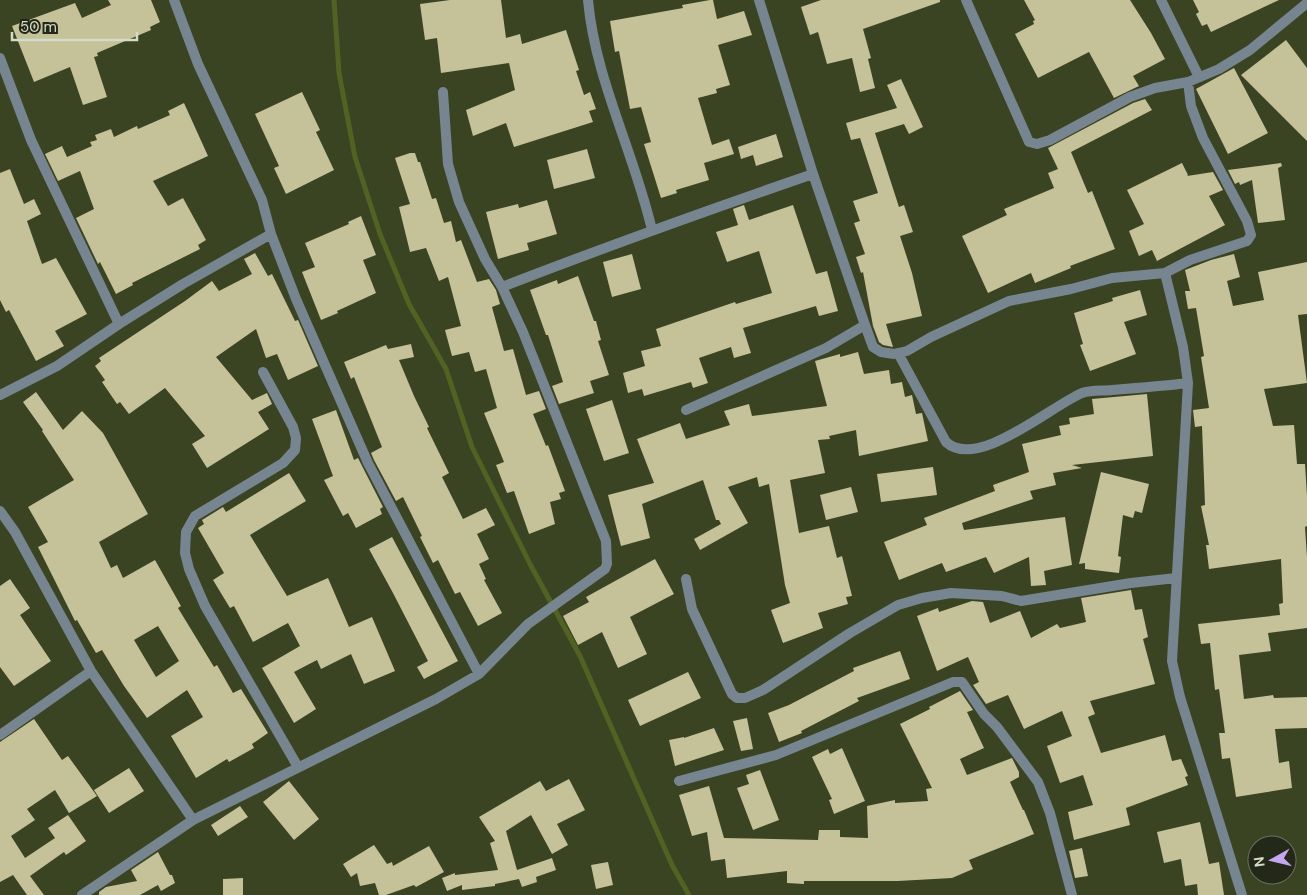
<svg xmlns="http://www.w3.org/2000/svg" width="1307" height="895" viewBox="0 0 1307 895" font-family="'DM Sans',sans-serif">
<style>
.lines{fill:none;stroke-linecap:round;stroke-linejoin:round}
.stream{stroke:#516223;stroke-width:5}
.building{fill:#c5c199;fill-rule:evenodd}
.minor{stroke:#778591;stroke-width:10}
</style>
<rect width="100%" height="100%" fill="#3a4422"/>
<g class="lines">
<path class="stream" d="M334,0L339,73L355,157L380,234L409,304L446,369L472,447L530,564L580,656L672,865L689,895"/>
</g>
<path class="building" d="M108,0H151L160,22L150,27L151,30L97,53L98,56L94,57L107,97L83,105L70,67L34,82L12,26L75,3L82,18L111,5Z
M450,0H501L506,38L520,34L522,44L566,30L579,70L576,71L584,95L590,92L596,109L589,111L593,122L514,147L506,123L473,136L466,110L515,90L509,63L441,73L437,38L425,40L420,4Z
M710,0H713L717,19L744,11L752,35L718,45L730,85L716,89L717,93L698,98L712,145L729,139L734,154L704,163L709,180L676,190L677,193L661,198L644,144L651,142L641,107L630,109L619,51L615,52L610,21L683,8L682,5Z
M821,0H940V2L863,29L871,58L868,59L875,88L860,92L852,58L827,64L818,32L810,35L801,7Z
M1024,0H1130L1151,33L1165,59L1133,76L1139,86L1114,98L1089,52L1038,78L1015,34L1034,24L1033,21L1035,20Z
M1193,0H1279L1211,32L1207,24L1202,26L1196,14L1199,12Z
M1286,40L1307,68V141L1241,75Z
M1234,68L1268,133L1228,154L1196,89Z
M901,79L923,127L909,134L904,124L875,133L899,207L904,205L913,232L900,236L912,273L922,316L886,324L893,347L883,345L879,342L873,326L863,272L861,273L856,257L865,254L854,223L860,221L853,201L878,193L860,138L851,140L846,123L897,108L887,85Z
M302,92L320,130L316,132L334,170L286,194L274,168L279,166L255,114Z
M1145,99L1152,110L1071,152L1088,193L1092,191L1115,249L1070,266L1071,268L1035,283L1031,273L988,293L962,236L1007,215L1004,209L1054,188L1048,173L1058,169L1048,148L1133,103Z
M184,103L208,156L153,181L168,206L183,198L206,240L198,245L200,249L132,283L133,285L116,294L100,262L98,264L76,218L94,209L80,171L58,181L45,154L62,146L67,157L92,146L90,142L97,140L95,135L111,129L114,137L137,126L138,129L170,115L168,111Z
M776,134L783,157L756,166L753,155L741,159L738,147Z
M587,149L595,178L554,189L547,160Z
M410,153H415L418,162H420L432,199L436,198L444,223L451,221L456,242L461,240L477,282L489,279L496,290L500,304L492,307L504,351L513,349L526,395L539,391L546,409L533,414L546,446L548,445L565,491L559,493L561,499L550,502L555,524L529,534L514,491L507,493L496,465L504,462L484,413L497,408L486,369L475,372L469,352L452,356L445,330L461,326L448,277L439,281L426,248L410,252L399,207L410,204L395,158Z
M1182,163L1188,175L1187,176L1213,172L1223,190L1209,196L1225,225L1157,261L1152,250L1139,256L1129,231L1144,224L1127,190Z
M1281,163L1282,166L1278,168L1285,220L1258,223L1252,180L1240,185L1239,182L1235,184L1228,170Z
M10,169L24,204L34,199L41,214L27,221L42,264L56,258L87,314L55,331L64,346L36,361L9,310L6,312L0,300V173Z
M547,200L557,234L527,243L529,250L498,259L486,212L518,204L519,208Z
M744,205L749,220L793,205L816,274L827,271L838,311L819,316L816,306L743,328L751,353L734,358L731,347L699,358L708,383L693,388L691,382L644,396L642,389L628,393L623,373L645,366L641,351L661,346L656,329L735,302L736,304L772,293L759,251L727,262L716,232L738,225L733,209Z
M361,216L376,255L363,260L376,293L337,311L338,313L321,320L302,272L315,267L305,243L349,224L348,222Z
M255,253L268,276L272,274L295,321L298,320L318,366L288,380L277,354L266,358L256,329L216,357L252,400L267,393L272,404L258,412L269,429L207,468L192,444L205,436L165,388L129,414L120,402L117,404L102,382L105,380L95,366L101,361L99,358L185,301L212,281L219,291L252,274L244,259Z
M632,254L641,289L612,297L603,262Z
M1234,254L1240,277L1227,281L1233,306L1264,300L1258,272L1307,262V314L1298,315L1307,383L1264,389L1273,426L1294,425L1297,464H1305L1307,496V526L1305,527L1307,557V628L1268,633L1271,651L1239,655L1244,699L1273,695L1274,698L1307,697V728L1275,729L1279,763L1289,761L1292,788L1236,797L1230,758L1222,759L1219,733H1225L1219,689L1215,690L1210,643L1201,644L1198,624L1280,615L1279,604L1283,603L1281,559L1209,569L1206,545H1209L1201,506L1205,505L1202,426L1195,427L1193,410L1209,408L1201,357L1204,356L1196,308L1188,309L1185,291H1190L1185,270L1211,260Z
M578,276L594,321H596L601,340L598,341L609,375L590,381L594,393L559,404L552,386L563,382L548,335H546L530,290L557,280L558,284Z
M1140,290L1147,315L1124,322L1136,354L1090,371L1080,345L1083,344L1074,313L1113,301L1112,298Z
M411,344L414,357L399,360L414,396L429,427L427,428L449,473L442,477L463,519L486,508L495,525L477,534L489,559L479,564L486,579L484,580L502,613L478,626L460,592L455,594L438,560L433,563L420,537L422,536L403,497L396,501L374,460L371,453L382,447L354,377L351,379L344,362L386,345L388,349Z
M858,352L864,374L889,370L891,384L902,382L905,397L912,395L916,414L922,413L928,441L859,456L856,430L829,436L830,439L818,440L825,473L790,480L799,533L829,526L837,558L842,556L852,596L846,597L848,604L818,613L823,628L783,643L771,610L790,603L785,585L769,484L759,487L757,477L728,487L748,523L700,550L694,539L721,524L719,520H716L703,480L642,504L650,538L621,546L608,495L654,483L637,439L680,423L686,439L730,425L724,411L749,404L752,416L827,406L815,361L840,354V357Z
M36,392L63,430L82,411L103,433L148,514L99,542L111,568L117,565L123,578L155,560L181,606L178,608L214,667L217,665L233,693L241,689L268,733L252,744L254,748L229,762L227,759L196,778L171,736L203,717L187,690L147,718L124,686L102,650L96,653L77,620L75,621L38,547L48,542L28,507L74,480L42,431L43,430L23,402ZM158,626L179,661L156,677L134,640Z
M1147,394L1153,456L1072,465L1082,468L1053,473L1056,485L1030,491L1033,499L962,523L964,530L1065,517L1072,565L1044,571L1046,585L1031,586L1029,557L994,573L986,557L946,572L942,563L899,580L884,542L927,525L924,518L995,491L993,485L1029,472L1022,444L1061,435L1059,426L1070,424L1069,418L1094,414L1092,399Z
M612,400L629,453L604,461L586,409Z
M336,410L354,460L358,458L383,507L380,509L382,514L356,528L348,513L343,516L324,480L333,476L312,419Z
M933,467L937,495L881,502L877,474Z
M1101,472L1149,484L1142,513L1135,511L1133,518L1123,515L1118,556L1121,557L1119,573L1085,569V563L1079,564Z
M289,473L306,501L250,535L287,596L328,578L349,627L372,617L395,671L364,684L351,654L321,669L317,660L294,672L316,709L294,723L262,668L300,646L288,623L253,642L234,606L230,608L213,580L224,573L198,528L204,524L202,520L223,507L226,512Z
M851,487L858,512L826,520L820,495Z
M392,537L458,661L424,679L417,667L428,661L393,593L369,549Z
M655,559L674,594L630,617L647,654L618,668L602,632L578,645L563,616L589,602L586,597Z
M10,579L30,608L20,615L51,661L14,686L0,667V586Z
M1131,590L1135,610L1142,609L1148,637L1143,639L1155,684L1090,701L1095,714L1088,717L1101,753L1165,735L1172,761L1181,759L1188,776L1185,777L1188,785L1126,808L1130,825L1074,840L1068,812L1093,805L1083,775L1060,783L1047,746L1072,736L1062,711L1024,729L1008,695L986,704L973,685L979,682L968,657L937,671L917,616L938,608L939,612L972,601L983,602L990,623L1020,611L1031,638L1057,624L1060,628L1086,622L1081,598Z
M900,651L910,679L857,698L859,701L801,731L802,733L779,742L768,713L789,705L854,671L853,668Z
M688,672L701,698L640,726L628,700Z
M960,691L973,710L967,712L984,748L960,759L967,775L1012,758L1019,772V777L1010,782L1023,810H1024L1034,834L969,860L973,869L952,878L898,881H804V884L787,883V871L727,878L725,859L711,861L707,832L692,836L679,795L709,786L724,838L818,840L819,830H840V837L868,838L867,806L895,800V803L928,801L926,789L932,788L900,724L930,709L929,707Z
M747,718L753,749L741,751L733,721Z
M34,719L62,760L68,756L97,796L69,813L55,790L27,809L35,820L11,836L25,858L55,838L48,828L68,815L86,841L66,855L64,852L30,876L44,895H27L13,875L0,882V742Z
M714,728L724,750L675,766L669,740L684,737V738Z
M842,748L865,801L834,814L829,800L832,799L812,757L828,749L830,754Z
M129,768L144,791L109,813L94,790Z
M760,770L779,820L753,830L737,788L749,784L746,775Z
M569,779L585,810L557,824L568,845L552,854L531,815L506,831L517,870L552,858L556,870L536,877L537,882L522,887L519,879L495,884V886L462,890V885L447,891L442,878L455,873V875L498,870L490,843L495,841L479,817L540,781L546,791Z
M289,781L319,819L294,840L263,802Z
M240,806L248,817L218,836L211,825Z
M1200,822L1209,864L1219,862L1224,895H1198L1197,884L1185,886L1181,859L1164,863L1157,832Z
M374,845L387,864L392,862L393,866L429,846L444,872L416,887L414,885L386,895H379L375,883L360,886L357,873L351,877L343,864Z
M1082,848L1088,876L1075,878L1069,851Z
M158,852L170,875H172L175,883L161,891L158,885L140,895H99V892L106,887L137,881L131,870Z
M608,862L613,885L596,889L591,865Z
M243,878V895H223V879Z"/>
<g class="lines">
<path class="minor" d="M174,0L198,64L262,200L271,234L296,299L368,463L479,674
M588,0C595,79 634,152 652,230
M759,0L813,174L865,325L873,347L881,352L894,354L907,351L931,337L1009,301L1071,289L1112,278L1165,273L1190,260L1247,241L1251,235L1247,221L1203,138L1191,106L1188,82
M966,0L1029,142L1037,144L1050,140L1130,97L1155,88L1188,82L1219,69L1250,50L1307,3
M1161,0L1199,77
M0,58L31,140L119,324
M1165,273L1183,347L1188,383L1172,661L1180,697L1242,895
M502,287C605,247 708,210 813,174
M898,353L946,442C977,471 1051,406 1082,393C1090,390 1103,391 1112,390C1138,388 1163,386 1188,383
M263,372L293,427L296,438L295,450L283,463L195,516L186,532L185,553L189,569L205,606L298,767
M0,395L57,366L119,324L183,284L271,234
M686,410L826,348L865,325
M0,511L15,532L91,671L193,820
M686,579L692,609L732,694L737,698H745L763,690L850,633L898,605L922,598L951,593L1002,596L1021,601L1131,583L1176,578
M0,735L91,671
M679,781L776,755L953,682H962L984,714L997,727L1038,782L1050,813L1072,895
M82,895L193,820L436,699L479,674L528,624L605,569L607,564L606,541L523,332L502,287L485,259L459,202L448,164L443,92"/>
</g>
<g transform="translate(1272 860) rotate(262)"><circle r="24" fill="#232819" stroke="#6a705f"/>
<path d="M0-4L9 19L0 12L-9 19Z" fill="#c5a7f1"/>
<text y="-8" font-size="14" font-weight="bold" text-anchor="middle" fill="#d4dbc7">N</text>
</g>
<path d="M12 32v8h125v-8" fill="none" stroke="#d4dbc7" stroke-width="2.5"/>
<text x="20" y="32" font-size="15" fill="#d4dbc7" stroke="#232819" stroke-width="4" paint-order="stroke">50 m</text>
</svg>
